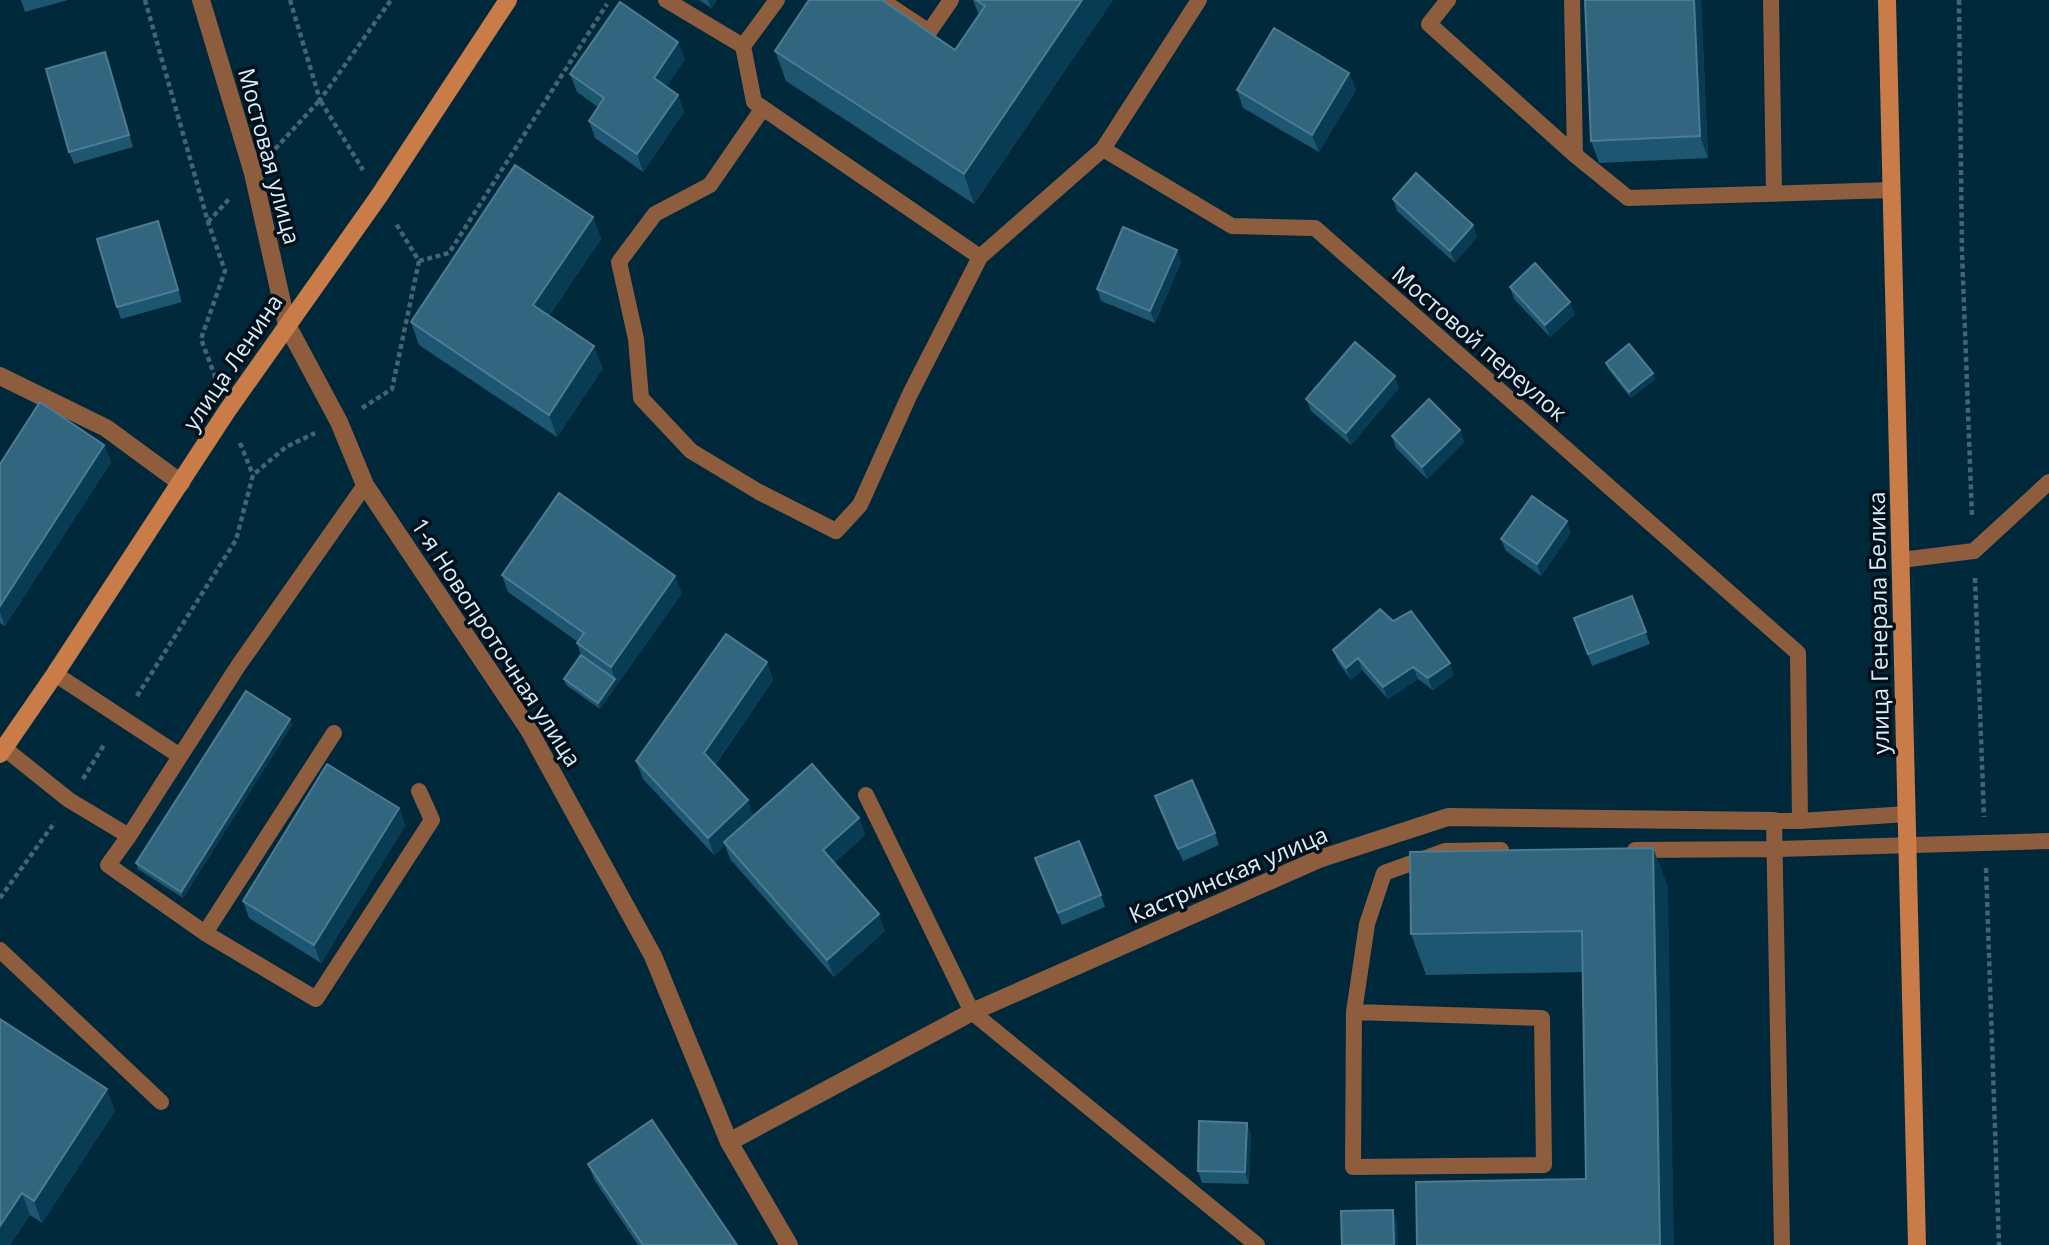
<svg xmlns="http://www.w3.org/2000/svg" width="2049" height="1245" viewBox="0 0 2049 1245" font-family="'Open Sans',sans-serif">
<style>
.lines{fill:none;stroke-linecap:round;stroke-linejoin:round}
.path{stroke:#426475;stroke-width:4.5;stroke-dasharray:5 3.5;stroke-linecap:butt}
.service{stroke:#8d5d3e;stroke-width:16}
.minor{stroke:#8d5d3e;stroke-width:18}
.secondary{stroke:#c97c48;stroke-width:18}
.wall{fill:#1c5670}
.shaded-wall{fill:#083c54}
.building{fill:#31667e;stroke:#4b7c92;stroke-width:2}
.labels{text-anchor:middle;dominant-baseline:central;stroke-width:7;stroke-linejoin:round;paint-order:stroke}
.street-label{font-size:23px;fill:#daeffb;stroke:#00101b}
</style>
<rect width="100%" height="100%" fill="#00283b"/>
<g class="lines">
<path class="path" d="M145,0L208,222L225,271L201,339L216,379
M290,0L320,100L391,0
M1959,0L1962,252L1972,517
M275,149L320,100L363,170
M208,222L231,197
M419,261L449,253L607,4
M362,408L392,389L419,261L395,222
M240,443L253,475
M1975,578L1984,817
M137,696L236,540L253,475L286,447L315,433
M83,779L105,743
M1986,868L1999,1245
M0,898L55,822"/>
<path class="service" d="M666,0L743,46L777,0
M881,0L929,32L951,0
M1448,0L1429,24L1575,155L1628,198L1892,190
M1572,0L1575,155
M1771,0L1774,193
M743,46L754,102L980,257L1103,149L1199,0
M763,108L710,185L655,214L619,262L636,339L641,398L691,451L759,492L836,531L860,505L910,394L980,257
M1103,149L1232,226L1315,228L1798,653L1800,821
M365,485L238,666L129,836L108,865L205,933L316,999L432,820L419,791
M1901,560L1974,551L2049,482
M55,674L180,756
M4,748L69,800L129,836
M866,795L972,1012L1257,1245
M1635,850L1774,849L2049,841
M205,933L334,733
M0,950L161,1102
M1354,1012L1542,1018L1544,1165L1353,1167L1354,1012L1367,924L1384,873L1445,851L1501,850
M1782,1245L1774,821H1800L1907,814"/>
<path class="minor" d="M201,0L253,173L287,325L339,422L365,485L529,730L653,956L729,1142
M0,376L106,428L181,483
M789,1245L729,1142L972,1012L1319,859L1448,817L1774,821"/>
<path class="secondary" d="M1887,0L1917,1245
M0,754L55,674L227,411L379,196L508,0"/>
</g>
<path class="wall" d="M21,0H68L25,12Z
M699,0H717L711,8Z
M973,0H1113L974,204L786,81L775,51L955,50L979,16Z
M1701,0L1708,158L1599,163L1591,141Z
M105,52L133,147L74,164L69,152Z
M685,59L666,87L678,95L684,112L643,172L595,138L589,121L598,107L577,92L570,74Z
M1349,73L1356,90L1319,152L1243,108L1237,90Z
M1393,199L1477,237L1455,263L1397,211Z
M593,217L601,239L549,316L603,368L557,437L419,345L411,322Z
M162,233L182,302L121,319L117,307Z
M1177,250L1181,262L1155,323L1101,301L1097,289Z
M1510,287L1575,314L1550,337L1514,299Z
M1606,363L1653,373L1655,379L1631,398L1608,369Z
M1399,388L1351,445L1311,411L1306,399Z
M1460,430L1464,442L1427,479L1396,448L1392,436Z
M104,445L111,462L5,626L0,623V464Z
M1571,533L1541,576L1506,551L1501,539Z
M502,575L682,593L600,709L566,685L564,679L581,655L577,643L578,642L508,592Z
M1632,596L1650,644L1592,666L1574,618Z
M1333,650L1454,675L1433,690L1418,679L1388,699L1362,670L1351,680L1338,662Z
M767,662L773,680L715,765L754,816L859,818L865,835L834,863L885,931L834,977L730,859L725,845L714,855L643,779L636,761Z
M290,719L292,725L183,898L138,869L136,863Z
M1155,796L1215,833L1219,845L1183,861Z
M399,808L405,826L321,963L249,918L243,901Z
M1653,848L1668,888L1586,1179L1583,972L1426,975L1411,934Z
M1040,870L1101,895L1105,907L1062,925Z
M0,1019L115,1111L42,1223L30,1215L10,1245H0Z
M1251,1134L1249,1184L1202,1183L1198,1171Z
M588,1164L737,1245H638L595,1181Z"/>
<path class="shaded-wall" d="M708,0H717L711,8Z
M1082,0H1113L974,204L964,174Z
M1694,0H1701L1708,158L1700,136Z
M678,42L685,59L660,96L654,78Z
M105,52L110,64L133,147L129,135Z
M1349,73L1356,90L1319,152L1312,135Z
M678,95L684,112L643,172L637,154Z
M593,217L601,239L541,327L533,305Z
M158,221L162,233L182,302L178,290Z
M1473,225L1477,237L1455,263L1450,251Z
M1177,250L1181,262L1155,323L1150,311Z
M1570,302L1575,314L1550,337L1545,325Z
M594,346L603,368L557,437L549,415Z
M1653,373L1655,379L1631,398L1629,392Z
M1395,376L1399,388L1351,445L1346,433Z
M1460,430L1464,442L1427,479L1422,467Z
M104,445L111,462L5,626L0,612V606Z
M1567,521L1571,533L1541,576L1537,564Z
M675,576L682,593L600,709L598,703L615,679L611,667Z
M1358,658L1362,670L1351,680L1346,668Z
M767,662L773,680L710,771L704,753Z
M1450,663L1454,675L1433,690L1428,678Z
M1413,667L1418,679L1388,699L1383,687Z
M290,719L292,725L183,898L181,892Z
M748,800L754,818L724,842L725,845L714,855L708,838Z
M399,808L405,826L321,963L314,945Z
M859,818L865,835L829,867L823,850Z
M1653,848L1668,888L1674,1245H1660Z
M879,914L885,931L834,977L827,960Z
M107,1089L115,1111L42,1223L34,1201Z
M1247,1123L1251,1134L1249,1184L1245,1172Z
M22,1193L30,1215L10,1245H0V1226Z
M1393,1210L1397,1222L1398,1245H1394Z"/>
<path class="building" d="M809,0H882L955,50L985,6L976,0H1082L964,174L775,51Z
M1585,0H1694L1700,136L1591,141Z
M620,2L678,42L654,78L678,95L637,154L589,121L604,98L570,74Z
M1274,28L1349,73L1312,135L1237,90Z
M105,52L129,135L69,152L46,69Z
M515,165L593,217L533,305L594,346L549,415L411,322Z
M1416,173L1473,225L1450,251L1393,199Z
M158,221L178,290L117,307L97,239Z
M1123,227L1177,250L1150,311L1097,289Z
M1535,263L1570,302L1545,325L1510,287Z
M1355,342L1395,376L1346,433L1306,399Z
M1629,344L1653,373L1629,392L1606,363Z
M1429,399L1460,430L1422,467L1392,436Z
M40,402L104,445L0,606V464Z
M559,493L675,576L611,667L577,643L584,633L502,575Z
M1532,496L1567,521L1537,564L1501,539Z
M1632,596L1646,632L1588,654L1574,618Z
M1380,609L1393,621L1411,611L1450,663L1428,678L1413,667L1383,687L1358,658L1346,668L1333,650Z
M726,634L767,662L704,753L748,800L708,838L636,761Z
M581,655L615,679L598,703L564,679Z
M246,691L290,719L181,892L136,863Z
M327,764L399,808L314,945L243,901Z
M812,764L859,818L823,850L879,914L827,960L724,842Z
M1192,780L1215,833L1178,849L1155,796Z
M1079,841L1101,895L1058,913L1035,858Z
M1653,848L1660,1245H1417L1416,1182L1586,1179L1582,931L1411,934L1410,852Z
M0,1019L107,1089L34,1201L22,1193L0,1226Z
M652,1120L737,1245H643L588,1164Z
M1199,1121L1247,1123L1245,1172L1198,1171Z
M1393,1210L1394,1245H1342L1341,1211Z"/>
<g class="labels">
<g class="street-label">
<text transform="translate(270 156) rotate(75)">Мостовая улица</text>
<text transform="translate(1480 343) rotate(41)">Мостовой переулок</text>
<text transform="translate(232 362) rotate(-56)">улица Ленина</text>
<text transform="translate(1878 623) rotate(-91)">улица Генерала Белика</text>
<text transform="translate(497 642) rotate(57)">1-я Новопроточная улица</text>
<text transform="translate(1228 874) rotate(-23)">Кастринская улица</text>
</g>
</g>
</svg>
